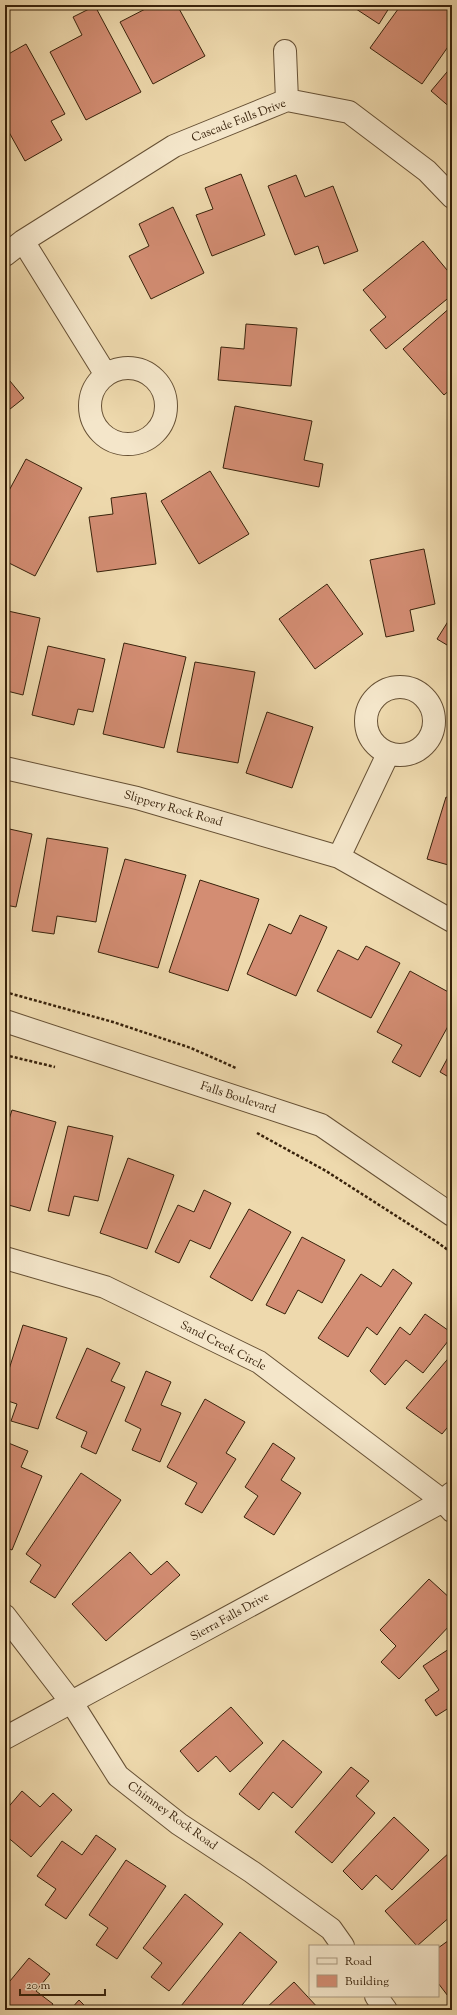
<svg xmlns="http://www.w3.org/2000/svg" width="457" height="2015" viewBox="0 0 457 2015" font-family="'Sorts Mill Goudy',serif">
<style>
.building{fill:#d38d73;stroke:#38220b}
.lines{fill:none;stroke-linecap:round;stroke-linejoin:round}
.minor-casing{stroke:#665034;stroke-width:24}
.path{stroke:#38220b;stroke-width:2.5;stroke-dasharray:3 2;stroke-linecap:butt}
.minor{stroke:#f4e6ca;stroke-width:22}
.labels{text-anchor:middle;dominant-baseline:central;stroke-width:3;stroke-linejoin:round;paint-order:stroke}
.street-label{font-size:12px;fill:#38220b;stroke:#f4e6ca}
</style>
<rect width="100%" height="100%" fill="#eed9ad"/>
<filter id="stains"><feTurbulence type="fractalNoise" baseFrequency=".005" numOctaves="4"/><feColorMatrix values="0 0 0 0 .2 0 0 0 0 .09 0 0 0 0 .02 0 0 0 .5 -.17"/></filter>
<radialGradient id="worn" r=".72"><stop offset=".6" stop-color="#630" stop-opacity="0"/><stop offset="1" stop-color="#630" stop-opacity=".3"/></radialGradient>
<path class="building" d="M153,5H177L205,56L153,84L120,22Z
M350,5H391L379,24Z
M401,5H452V41L422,84L370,48Z
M95,6L141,92L86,120L50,52L82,35L73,17Z
M26,44L65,114L51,121L62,140L25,161L5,125V56Z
M452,66V109L431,91Z
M241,174L265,235L212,256L196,215L213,209L205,188Z
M296,175L305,197L333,186L358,251L324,264L318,246L295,255L268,186Z
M173,207L204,273L151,299L129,256L149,246L139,224Z
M423,241L452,276V295L386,349L370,330L386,317L363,290Z
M452,306V388L444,395L403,349Z
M246,324L297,328L291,386L218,380L221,347L244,349Z
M5,375L24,398L5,413Z
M235,406L312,421L304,460L323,464L319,487L223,468Z
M26,459L82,488L35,576L5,561V498Z
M210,471L249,534L199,564L161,501Z
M146,493L156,564L97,572L89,517L113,514L111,498Z
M424,549L435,604L410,610L414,631L386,637L370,560Z
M327,584L363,634L315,669L279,619Z
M8,611L40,618L23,695L7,691L5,700V626Z
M452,615V648L437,639Z
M124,643L186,657L164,748L103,734Z
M48,646L105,659L93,712L78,709L74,725L32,715Z
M195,662L255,672L238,763L177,752Z
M267,712L313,727L292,788L246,773Z
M446,797L452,799V866L427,859Z
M5,828L32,834L16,907L5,905Z
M47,838L108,848L96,922L57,916L54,934L32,931Z
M125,859L186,875L158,968L98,952Z
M200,880L259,899L228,991L169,972Z
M300,915L327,927L296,996L247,974L269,924L291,934Z
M366,946L400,963L371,1018L317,991L338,950L358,960Z
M410,971L452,994V1019L420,1077L392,1062L402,1045L377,1032Z
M452,1050V1079L440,1072Z
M12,1110L56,1122L30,1211L5,1204V1132Z
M68,1126L113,1136L98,1201L74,1196L69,1216L48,1211Z
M128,1158L174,1175L147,1249L100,1233Z
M204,1190L231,1203L210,1249L190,1240L179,1263L155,1252L178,1205L194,1212Z
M249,1209L291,1232L252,1301L210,1277Z
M302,1237L345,1260L322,1303L298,1290L285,1314L266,1305Z
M393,1269L412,1283L377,1335L367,1327L348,1357L318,1338L361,1274L381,1287Z
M425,1314L452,1333V1336L423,1373L406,1360L385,1385L370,1371L400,1327L410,1335Z
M23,1325L67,1338L38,1429L11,1421L17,1404L5,1400V1382Z
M87,1348L120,1363L111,1381L125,1387L96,1454L81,1447L87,1432L56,1418Z
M452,1354V1422L442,1434L406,1408Z
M146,1371L171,1382L161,1405L181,1413L160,1462L132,1450L141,1429L125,1421Z
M205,1399L245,1422L226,1453L236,1459L202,1513L185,1504L197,1483L167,1467Z
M6,1442L28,1451L21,1467L42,1476L12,1550L5,1547Z
M273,1443L295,1458L281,1480L301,1493L274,1535L244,1517L258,1496L245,1487Z
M81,1473L121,1500L55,1598L30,1582L41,1565L26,1554Z
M130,1552L151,1575L167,1561L180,1575L106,1641L72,1604Z
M429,1579L452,1600V1623L399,1679L381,1662L396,1646L380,1630Z
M452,1647V1706L436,1716L425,1700L439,1690L423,1666Z
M231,1707L263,1743L230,1772L216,1756L198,1772L180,1751Z
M283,1740L322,1772L292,1808L273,1792L259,1810L239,1794Z
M351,1767L369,1781L356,1796L375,1813L332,1863L295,1832Z
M22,1791L40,1807L53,1793L72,1810L31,1857L5,1835V1811Z
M394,1817L429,1850L392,1890L376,1875L362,1890L343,1871Z
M96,1835L116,1849L66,1919L45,1905L56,1889L37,1876L62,1841L82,1855Z
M450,1852L452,1855V1915L417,1946L385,1911Z
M126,1860L166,1886L117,1959L96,1945L108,1928L89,1915Z
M185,1894L223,1924L169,1991L151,1977L162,1963L143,1948Z
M240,1932L277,1962L238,2010H185L181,2006Z
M452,1938V1999L451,2000L438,1983V1948Z
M29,1958L50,1974L36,1991L53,2004L49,2010H5V1987Z
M294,1982L320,2010H264Z
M79,2000L89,2010H70Z"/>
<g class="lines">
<defs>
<path id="minor" d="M285,51L287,100
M23,241L106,375
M5,255L23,241L174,146L287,100L349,112L427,171L452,197
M90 406a38 38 0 1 1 76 0a38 38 0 1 1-76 0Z
M366 721a34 34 0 1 1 68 0a34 34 0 1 1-68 0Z
M5,768L137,798L339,857L452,921
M339,857L388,754
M5,1021L321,1125L452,1215
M5,1258L105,1287L259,1362L443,1501L452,1511
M5,1616L72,1703L118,1776L179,1824L252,1872L331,1929L343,1946
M5,1738L443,1501L452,1493
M376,1996L386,2010"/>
</defs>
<use href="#minor" class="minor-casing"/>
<path class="path" d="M5,992L113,1022L191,1048L236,1068
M5,1055L55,1067
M257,1133L326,1171L437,1242L452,1253"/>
<use href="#minor" class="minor"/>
</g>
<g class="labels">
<g class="street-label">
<text transform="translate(239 121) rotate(-21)">Cascade Falls Drive</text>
<text transform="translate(173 809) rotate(16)">Slippery Rock Road</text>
<text transform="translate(238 1098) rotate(18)">Falls Boulevard</text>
<text transform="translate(223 1346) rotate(27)">Sand Creek Circle</text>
<text transform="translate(230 1617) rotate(-29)">Sierra Falls Drive</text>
<text transform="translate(172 1816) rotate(36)">Chimney Rock Road</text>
</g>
</g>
<rect width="457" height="2015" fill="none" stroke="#eed9ad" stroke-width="20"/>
<rect x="6" y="6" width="445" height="2003" fill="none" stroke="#38220b" stroke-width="2"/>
<rect x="10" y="10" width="437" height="1995" fill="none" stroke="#38220b"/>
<rect x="309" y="1945" width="130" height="52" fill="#f4e6ca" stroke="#a9987e"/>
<rect x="317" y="1958" width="20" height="6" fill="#f4e6ca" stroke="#a9987e"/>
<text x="345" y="1965" font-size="12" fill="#38220b">Road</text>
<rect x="317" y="1975" width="20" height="12" fill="#d38d73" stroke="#a9987e"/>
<text x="345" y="1985" font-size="12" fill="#38220b">Building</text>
<path d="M20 1989v6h85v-6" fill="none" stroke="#38220b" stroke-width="2"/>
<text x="26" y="1989" font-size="12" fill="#38220b" stroke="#f4e6ca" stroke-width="3" paint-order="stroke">20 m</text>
<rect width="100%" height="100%" filter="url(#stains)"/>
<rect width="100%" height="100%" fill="url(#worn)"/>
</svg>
